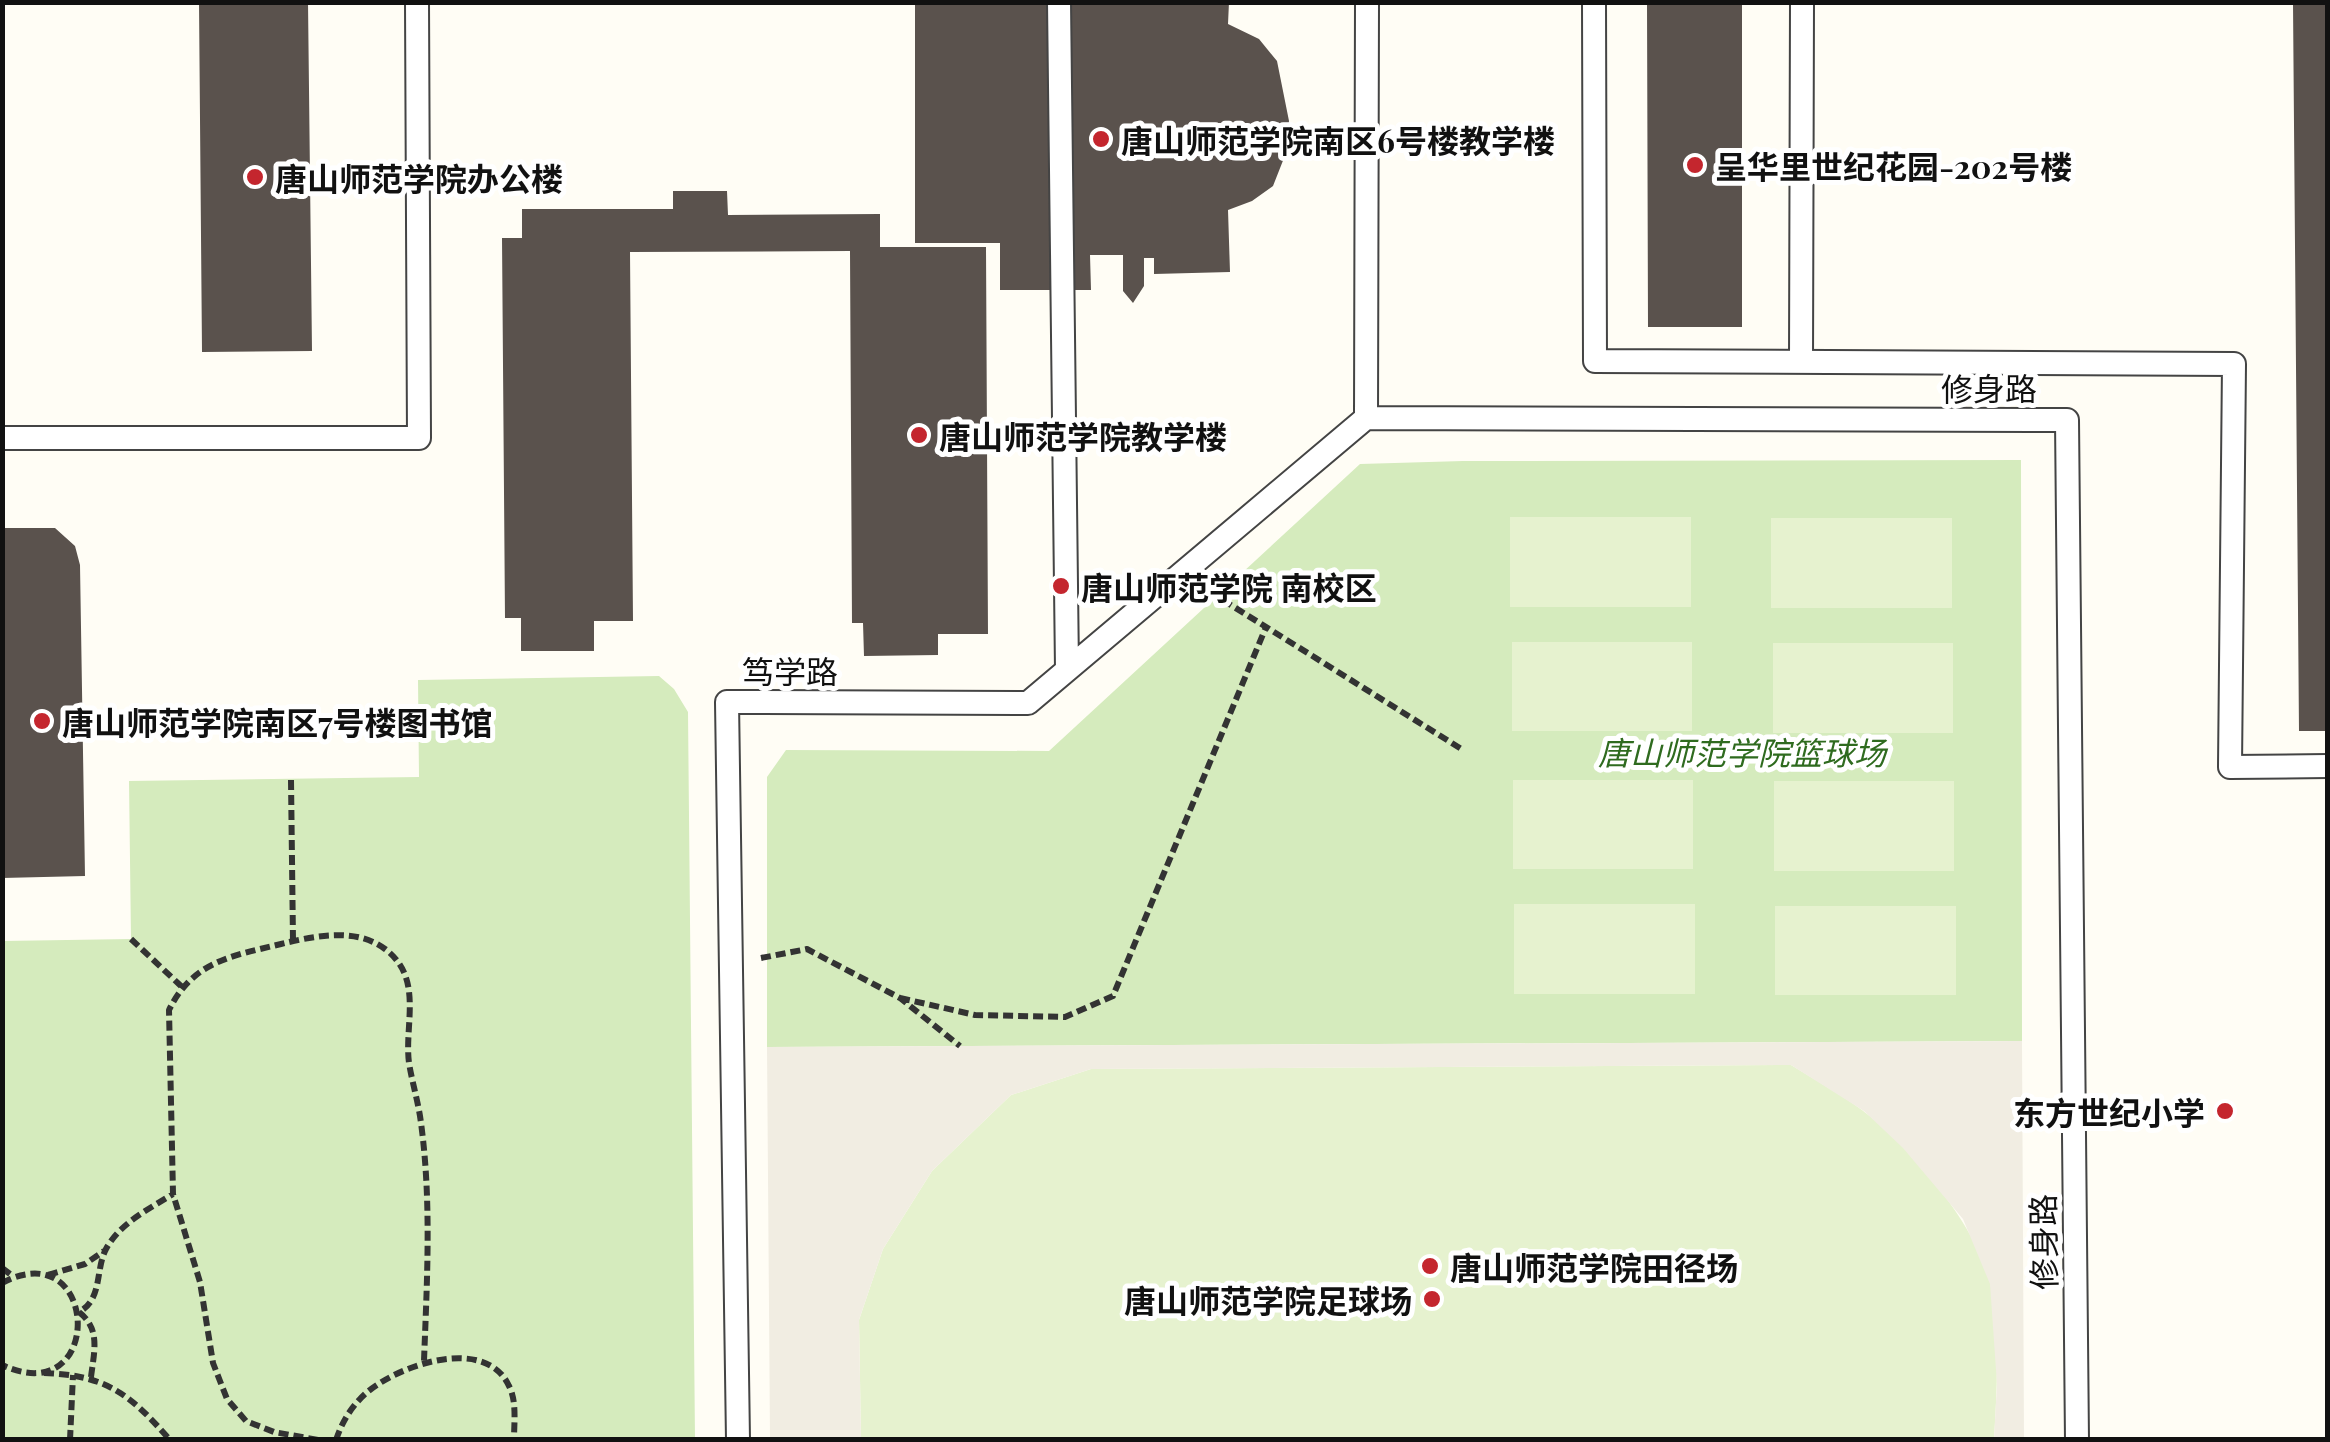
<svg xmlns="http://www.w3.org/2000/svg" width="2330" height="1442" viewBox="0 0 2330 1442" font-family="'Playfair Display','Noto Sans SC',serif">
<style>
.green{fill:#d5ebbd}
.pitch{fill:#e6f2cf}
.plaza{fill:#f1ede2}
.building{fill:#5a524d}
.lines{fill:none;stroke-linecap:round;stroke-linejoin:round}
.service-casing{stroke:#444;stroke-width:26}
.path{stroke:#333;stroke-width:6;stroke-dasharray:10 5;stroke-linecap:butt}
.service{stroke:#fff;stroke-width:22}
.poi-dot{fill:#c4262e;stroke:#fff;stroke-width:4}
.labels{text-anchor:middle;dominant-baseline:central;stroke-width:10;stroke-linejoin:round;paint-order:stroke}
.poi-label{font-size:32px;font-weight:bold;fill:#111;stroke:#fff;text-anchor:start}
.street-label{font-size:32px;fill:#111;stroke:#fff}
.park-label{font-size:32px;font-style:italic;fill:#2f6b1f;stroke:#fff}
</style>
<rect width="100%" height="100%" fill="#fffdf5"/>
<path class="green" d="M2021,460L2022,1041L767,1047V777L786,750L1049,751L1360,464L1463,461Z
M659,676L674,689L688,712L695,1439H3V941L131,939L129,781L419,777L418,680Z"/>
<path class="pitch" d="M1510,517H1691V607H1510Z
M1771,518H1952V608H1771Z
M1512,642H1692V731H1512Z
M1773,643H1953V733H1773Z
M1513,780H1693V869H1513Z
M1774,781H1954V871H1774Z
M1514,904H1695V994H1514Z
M1775,906H1956V995H1775Z
M1791,1065C1815,1080 1840,1094 1862,1110C1909,1145 1980,1228 1991,1287C2000,1336 1997,1390 1994,1439H861L859,1320L883,1249L932,1171L1011,1095L1091,1069Z"/>
<path class="plaza" d="M2022,1041L2024,1439H1994L1997,1384L1990,1284L1963,1219L1903,1148L1864,1111L1791,1065L1091,1069L1011,1095L932,1171L883,1249L859,1320L861,1439H770L767,1047Z"/>
<path class="building" d="M199,2H308L312,351L202,352Z
M915,2H1229L1228,24L1259,39L1277,61L1289,121L1284,158L1273,186L1252,201L1228,210L1230,272L1154,274V258H1144V286L1133,303L1123,291V255H1090L1091,290H1000V243H915Z
M1647,2H1742V327H1648Z
M2293,3H2328V731H2299Z
M673,191H727L728,215L880,214V247H986L988,634H938V655L864,656L863,623H852L850,251L630,252L633,621H594V651H521V618H505L502,238H522V209H673Z
M2,528H55L75,546L80,565L85,876L2,878Z"/>
<g class="lines">
<defs>
<path id="service" d="M1059,2L1067,669
M1594,2L1595,361L2234,364L2230,767L2328,766
M1801,362L1802,2
M1366,418L2067,420L2077,1440
M1366,418L1367,2
M2,438H419L417,2
M738,1440L727,702L1028,703L1366,418"/>
</defs>
<use href="#service" class="service-casing"/>
<path class="path" d="M1210,592L1463,750
M291,780L293,941
M131,939L181,986
M761,958L807,949L900,998L960,1046
M900,998L975,1015L1065,1017L1113,996L1266,627
M2,1268L14,1277
M48,1275L85,1264L104,1251
M2,1283C100,1231 106,1413 2,1365
M44,1373C106,1375 130,1394 170,1440
M91,1377C94,1352 101,1329 79,1312C103,1299 95,1270 106,1249C120,1223 149,1209 173,1194
M70,1440L73,1375
M318,1440L274,1432L246,1421L227,1399L213,1363L200,1282L173,1194L169,1010C193,961 232,956 281,944C314,936 356,927 385,949C424,978 404,1024 409,1063C412,1081 417,1098 420,1116C432,1197 427,1280 424,1361
M336,1440C342,1422 351,1407 365,1394C396,1366 485,1334 509,1386C517,1401 514,1423 514,1440"/>
<use href="#service" class="service"/>
</g>
<g class="poi-dot">
<circle cx="1101" cy="139" r="10"/>
<circle cx="1695" cy="165" r="10"/>
<circle cx="255" cy="177" r="10"/>
<circle cx="919" cy="435" r="10"/>
<circle cx="1061" cy="586" r="10"/>
<circle cx="42" cy="721" r="10"/>
<circle cx="2225" cy="1111" r="10"/>
<circle cx="1430" cy="1266" r="10"/>
<circle cx="1432" cy="1299" r="10"/>
</g>
<g class="labels">
<g class="poi-label">
<text x="1121" y="139">唐山师范学院南区6号楼教学楼</text>
<text x="1715" y="165">呈华里世纪花园-202号楼</text>
<text x="275" y="177">唐山师范学院办公楼</text>
<text x="939" y="435">唐山师范学院教学楼</text>
<text x="1081" y="586">唐山师范学院 南校区</text>
<text x="62" y="721">唐山师范学院南区7号楼图书馆</text>
<text x="2205" y="1111" text-anchor="end">东方世纪小学</text>
<text x="1450" y="1266">唐山师范学院田径场</text>
<text x="1412" y="1299" text-anchor="end">唐山师范学院足球场</text>
</g>
<g class="street-label">
<text x="1989" y="387">修身路</text>
<text x="790" y="670">笃学路</text>
<text transform="translate(2042 1242) rotate(-91)">修身路</text>
</g>
<g class="park-label">
<text x="1742" y="751">唐山师范学院篮球场</text>
</g>
</g>
<rect width="2330" height="1442" fill="none" stroke="#111111" stroke-width="10"/>
</svg>
